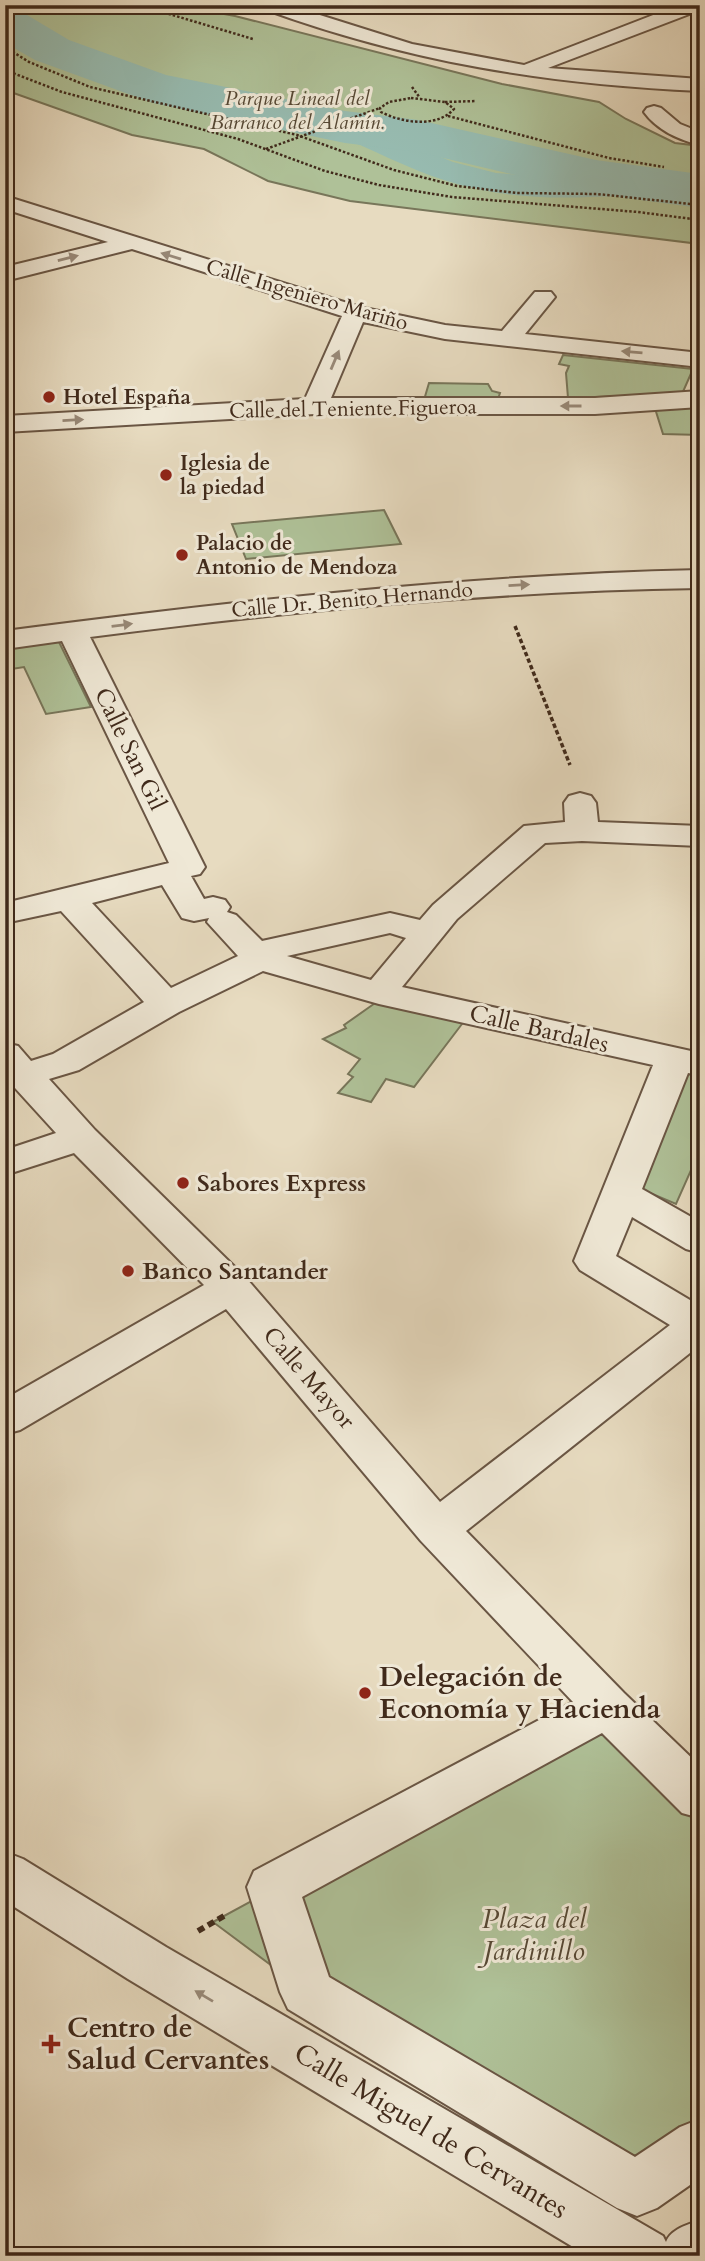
<svg xmlns="http://www.w3.org/2000/svg" width="705" height="2261" viewBox="0 0 705 2261" font-family="Cardo,serif">
<style>
.green{fill:#afc198;stroke:#78765a;stroke-width:2}
.lines{fill:none;stroke-linecap:round;stroke-linejoin:round}
.canal{fill:#97bbb0;fill-rule:evenodd}
.river{fill:#97bbb0;fill-rule:evenodd}
.minor-casing{stroke:#6a5644;stroke-width:4}
.path-far2{stroke:#402a1b;stroke-width:2.5;stroke-dasharray:2.5 2;stroke-linecap:butt}
.path-far1{stroke:#402a1b;stroke-width:3.5;stroke-dasharray:4.5 2.5;stroke-linecap:butt}
.path{stroke:#402a1b;stroke-width:6;stroke-dasharray:7 4.5;stroke-linecap:butt}
.minor{fill:#efe8d6;fill-rule:evenodd}
.oneway{fill:#988978}
.poi-dot{fill:#8f2418;stroke:#efe8d6;stroke-width:2.5}
.labels{text-anchor:middle;dominant-baseline:central;stroke-width:6;stroke-linejoin:round;paint-order:stroke}
.far-park-label{font-size:21px;font-style:italic;fill:#564834;stroke:#efe8d6}
.far-street-label{font-size:21px;fill:#402a1b;stroke:#efe8d6}
.far-poi-label{font-size:21px;font-weight:bold;fill:#402a1b;stroke:#efe8d6;text-anchor:start}
.street-label{font-size:24px;fill:#402a1b;stroke:#efe8d6}
.poi-label{font-size:24px;font-weight:bold;fill:#402a1b;stroke:#efe8d6;text-anchor:start}
.near-poi-label{font-size:28px;font-weight:bold;fill:#402a1b;stroke:#efe8d6;text-anchor:start}
.near-park-label{font-size:28px;font-style:italic;fill:#564834;stroke:#efe8d6}
.near-street-label{font-size:28px;fill:#402a1b;stroke:#efe8d6}
</style>
<rect width="100%" height="100%" fill="#e7dbc0"/>
<filter id="stains"><feTurbulence type="fractalNoise" baseFrequency=".00286" numOctaves="4"/><feColorMatrix values="0 0 0 0 .2 0 0 0 0 .09 0 0 0 0 .02 0 0 0 .5 -.17"/></filter>
<radialGradient id="worn" r=".72"><stop offset=".6" stop-color="#630" stop-opacity="0"/><stop offset="1" stop-color="#630" stop-opacity=".3"/></radialGradient>
<path class="green" d="M5,5H175L235,16L502,84L599,102L626,119L675,143L700,146V244L350,201L268,181L204,149L132,135L5,90Z
M563,355L693,369L682,394L568,398L566,373L569,366L559,364Z
M429,383L488,384L492,391L500,393L498,399L424,400Z
M653,402L700,404V435L663,434Z
M384,510L401,544L246,559L232,524Z
M58,640L91,707L46,714L24,667L5,670V646Z
M378,1001L465,1020L414,1087L386,1079L371,1102L338,1093L353,1077L348,1074L360,1059L323,1039L346,1028L344,1025Z
M680,1070L700,1072V1139L696,1159L676,1204L631,1185Z
M607,1707L700,1798V2177L637,2189L307,1992L213,1922Z"/>
<g class="lines">
<path class="canal" d="M345,118L453,162L496,173L561,178L648,175L660,178L664,185L660,192C637,197 613,196 590,197C542,199 494,196 447,181C408,169 372,149 334,134L329,127L334,120Z
M688,181L700,184V204L676,198L672,191L676,184Z"/>
<path class="river" d="M5,8L22,12L69,40L166,75L345,111L418,120L596,160L700,174V208L596,194L418,152L345,143L153,103L35,60L5,43Z"/>
<defs>
<path id="minor" d="M261,5H288L412,44L524,65L679,5H700V10L548,68L700,79V91C545,84 410,62 264,9Z
M654,106L661,108L680,124L700,132V145C679,140 657,130 644,112L647,108Z
M5,196L360,307L445,325L502,331L535,292H551L555,297L525,334L700,353V367L445,339L363,322L331,398H595L700,391V407L595,414H315L5,432V416L305,399L342,316L132,249L5,281V267L108,242L5,209Z
M700,570V588C495,591 293,611 90,637L205,867L200,874L191,876L204,899L213,897L225,900L230,907L227,912L236,915L262,941L390,913L420,920L433,905L524,826L565,822L564,803L569,796L580,793L591,796L596,803L598,822L700,826V846L582,841L545,843L457,919L402,987L700,1053V1075L688,1073L642,1189L700,1222V1253L686,1249L632,1217L616,1256L700,1306V1345L466,1531L624,1693L700,1766V1818L682,1813L602,1733L302,1897L329,1977L635,2157L680,2127L700,2119V2178L657,2208L637,2216L617,2208L288,2009L280,1992L247,1887L254,1871L573,1702L421,1541L226,1309L20,1430L5,1434V1399L204,1285L74,1153L5,1175V1150L56,1133L5,1077V1043L18,1046L31,1061L53,1054L144,1002L61,911L5,923V903L169,863L62,641L5,649V631C236,601 467,575 700,570ZM162,885L182,918L194,921L209,918L207,922L238,956L171,988L92,903ZM390,933L406,938L371,980L287,956ZM263,971L379,1004L653,1065L574,1261L580,1270L670,1325L440,1502L246,1278L95,1130L49,1079L79,1070L179,1012Z
M5,1852L23,1859L166,1947L663,2236L666,2242C671,2229 687,2225 700,2220V2256H588L128,1979L5,1901Z"/>
</defs>
<use href="#minor" class="minor-casing"/>
<path class="path-far2" d="M129,5L149,8L253,39
M5,11L61,5
M5,47L29,62L90,87L297,135L394,170L457,186L517,193L597,194L700,205
M5,70L62,92L238,139L325,171L379,185L452,197L638,212L700,220
M412,87L420,98
M411,98L445,102L454,109C437,128 402,123 381,112L380,108L389,102Z
M445,102L476,101
M448,116L609,158L664,167
M266,149L380,108"/>
<path class="path-far1" d="M515,626L570,765"/>
<path class="path" d="M198,1931L224,1916"/>
<use href="#minor" class="minor"/>
</g>
<defs><path id="oneway-solid" d="M-6-.8H1V-3.2L6.5 0L1 3.2V.8H-6Z" transform="scale(1.75)"/></defs>
<g class="oneway">
<use href="#oneway-solid" transform="translate(171 256) rotate(-163)"/>
<use href="#oneway-solid" transform="translate(68 258) rotate(-14)"/>
<use href="#oneway-solid" transform="translate(632 352) rotate(-175)"/>
<use href="#oneway-solid" transform="translate(335 360) rotate(-67)"/>
<use href="#oneway-solid" transform="translate(571 406) rotate(180)"/>
<use href="#oneway-solid" transform="translate(73 420) rotate(-3)"/>
<use href="#oneway-solid" transform="translate(519 585) rotate(-3)"/>
<use href="#oneway-solid" transform="translate(122 625) rotate(-7)"/>
<use href="#oneway-solid" transform="translate(204 1996) rotate(-149)"/>
</g>
<g class="poi-dot">
<circle cx="49" cy="397" r="7"/>
<circle cx="166" cy="475" r="7"/>
<circle cx="182" cy="555" r="7"/>
<circle cx="183" cy="1183" r="7"/>
<circle cx="128" cy="1271" r="7"/>
<circle cx="365" cy="1693" r="7"/>
<path d="M47.5 2033.5h7v7h7v7h-7v7h-7v-7h-7v-7h7z"/>
</g>
<g class="labels">
<g class="far-park-label">
<text x="297" y="98">Parque Lineal del<tspan x="297" dy="24">Barranco del Alamín.</tspan></text>
</g>
<g class="far-street-label">
<text transform="translate(307 295) rotate(16)">Calle Ingeniero Mariño</text>
<text transform="translate(353 409) rotate(-1)">Calle del Teniente Figueroa</text>
<text transform="translate(352 600) rotate(-5)">Calle Dr. Benito Hernando</text>
</g>
<g class="far-poi-label">
<text x="63" y="397">Hotel España</text>
<text x="180" y="463">Iglesia de<tspan x="180" dy="24">la piedad</tspan></text>
<text x="196" y="543">Palacio de<tspan x="196" dy="24">Antonio de Mendoza</tspan></text>
</g>
<g class="street-label">
<text transform="translate(130 749) rotate(64)">Calle San Gil</text>
<text transform="translate(539 1029) rotate(13)">Calle Bardales</text>
<text transform="translate(309 1378) rotate(49)">Calle Mayor</text>
</g>
<g class="poi-label">
<text x="197" y="1183">Sabores Express</text>
<text x="142" y="1271">Banco Santander</text>
</g>
<g class="near-poi-label">
<text x="379" y="1677">Delegación de<tspan x="379" dy="32">Economía y Hacienda</tspan></text>
<text x="67" y="2028">Centro de<tspan x="67" dy="32">Salud Cervantes</tspan></text>
</g>
<g class="near-park-label">
<text x="534" y="1919">Plaza del<tspan x="534" dy="32">Jardinillo</tspan></text>
</g>
<g class="near-street-label">
<text transform="translate(431 2131) rotate(31)">Calle Miguel de Cervantes</text>
</g>
</g>
<rect width="705" height="2261" fill="none" stroke="#e7dbc0" stroke-width="28"/>
<rect x="7" y="7" width="691" height="2247" fill="none" stroke="#402a1b" stroke-width="3.5"/>
<rect x="14" y="14" width="677" height="2233" fill="none" stroke="#402a1b" stroke-width="2"/>
<rect width="100%" height="100%" filter="url(#stains)"/>
<rect width="100%" height="100%" fill="url(#worn)"/>
</svg>
